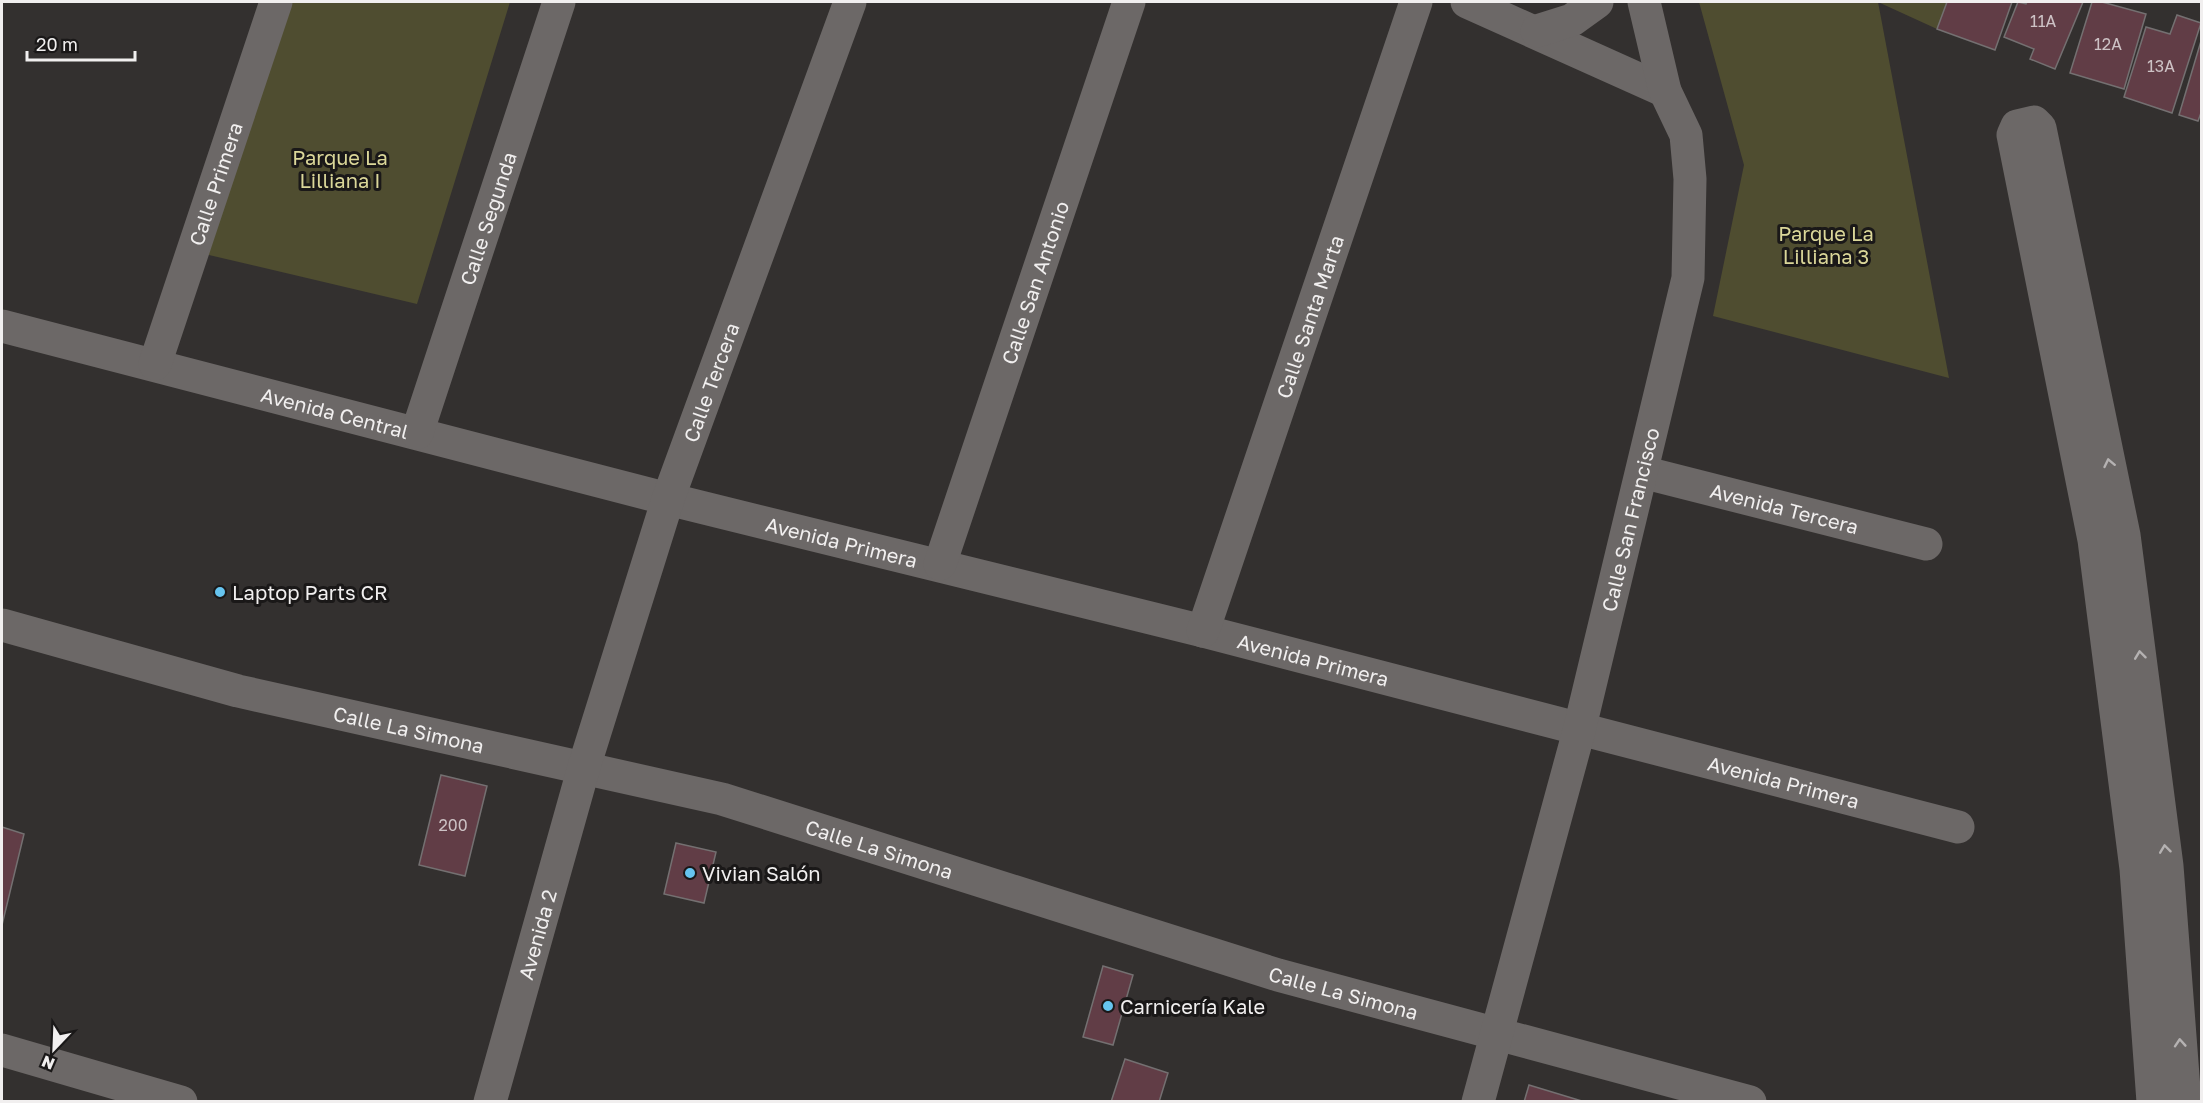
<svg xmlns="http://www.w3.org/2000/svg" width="2203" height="1103" viewBox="0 0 2203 1103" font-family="'Golos Text',sans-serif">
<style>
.green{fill:#4f4d30}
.building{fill:#613d46;stroke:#747071;stroke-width:1.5}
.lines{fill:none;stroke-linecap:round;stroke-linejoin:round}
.minor{stroke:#6c6867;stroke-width:33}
.oneway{stroke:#b5b2b2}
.poi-dot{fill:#66c4ef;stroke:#1a1818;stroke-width:2}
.labels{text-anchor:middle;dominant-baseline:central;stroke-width:6;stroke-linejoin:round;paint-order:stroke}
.number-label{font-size:16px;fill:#cdc2c5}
.park-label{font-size:20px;fill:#dbd799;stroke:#1a1818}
.street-label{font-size:20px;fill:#f1efef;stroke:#1a1818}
.poi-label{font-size:20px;fill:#f1efef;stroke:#1a1818;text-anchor:start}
</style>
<rect width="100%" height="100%" fill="#33302f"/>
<path class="green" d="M277,2H510L417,304L192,251Z
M1699,2H1947L1937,29L1878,2L1949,378L1713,316L1744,165Z"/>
<path class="building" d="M1947,2H2012L1995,50L1937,29Z
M2018,2L2026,4L2027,2H2083L2055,69L2030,59L2034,49L2004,37Z
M2092,2H2102L2146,14L2124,89L2070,73Z
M2177,15L2201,23L2172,113L2124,97L2146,27L2170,34Z
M2201,41L2202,110L2198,121L2179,115Z
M441,775L487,786L465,876L419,865Z
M2,827L24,834L2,925Z
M676,843L716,852L704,903L664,894Z
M1103,966L1133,975L1113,1045L1083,1037Z
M1125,1059L1168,1073L1159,1102H1111Z
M1529,1085L1585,1102H1524Z"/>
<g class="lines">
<g class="minor">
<path d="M1467,2L1665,91"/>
<path d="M1537,31L1572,20L1597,2"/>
<path id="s1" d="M2,326L668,499L1203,631L1958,827"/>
<path id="s2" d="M155,364L276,2"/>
<path id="s3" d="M417,433L559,2"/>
<path id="s4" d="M1642,472L1926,544"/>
<path id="s5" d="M940,564L1129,2"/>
<path id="s6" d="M2,625L238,691L722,799L1278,975L1750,1102"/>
<path id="s7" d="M1203,631L1416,2"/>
<path d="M2,1050L181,1102"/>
<path id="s8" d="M490,1102L584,767L668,499L850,2"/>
<path id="s9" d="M1478,1102L1579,731L1688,278L1690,179L1686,135L1665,91L1644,2"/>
<path d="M2153,1102L2136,869L2094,540L2013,135L2017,126L2034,122L2040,128L2124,535L2167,866L2185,1102"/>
</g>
</g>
<defs><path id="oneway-chevron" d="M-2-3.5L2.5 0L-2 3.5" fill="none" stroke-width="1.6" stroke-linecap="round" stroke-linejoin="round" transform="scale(1.5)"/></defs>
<g class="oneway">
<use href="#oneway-chevron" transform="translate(2109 463) rotate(-102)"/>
<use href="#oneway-chevron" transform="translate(2140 655) rotate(-97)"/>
<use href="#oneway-chevron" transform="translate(2165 849) rotate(-97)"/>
<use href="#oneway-chevron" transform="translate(2180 1043) rotate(-94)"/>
</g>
<g class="poi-dot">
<circle cx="220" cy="592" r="6"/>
<circle cx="690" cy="873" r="6"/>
<circle cx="1108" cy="1006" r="6"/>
</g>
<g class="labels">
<g class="number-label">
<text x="2043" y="21">11A</text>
<text x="2108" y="44">12A</text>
<text x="2161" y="66">13A</text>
<text x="453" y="825">200</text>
</g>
<g class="park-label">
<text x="340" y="157">Parque La<tspan x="340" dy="23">Lilliana I</tspan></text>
<text x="1826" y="233">Parque La<tspan x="1826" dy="23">Lilliana 3</tspan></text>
</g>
<g class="street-label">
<text stroke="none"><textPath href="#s2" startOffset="190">Calle Primera</textPath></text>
<text stroke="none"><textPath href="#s3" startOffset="226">Calle Segunda</textPath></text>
<text stroke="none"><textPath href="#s5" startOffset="297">Calle San Antonio</textPath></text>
<text stroke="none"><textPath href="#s7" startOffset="332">Calle Santa Marta</textPath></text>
<text stroke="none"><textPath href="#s8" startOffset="753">Calle Tercera</textPath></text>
<text stroke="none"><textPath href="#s1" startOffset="344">Avenida Central</textPath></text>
<text stroke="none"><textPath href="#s4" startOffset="147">Avenida Tercera</textPath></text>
<text stroke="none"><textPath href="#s9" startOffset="602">Calle San Francisco</textPath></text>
<text stroke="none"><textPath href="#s1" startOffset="867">Avenida Primera</textPath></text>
<text stroke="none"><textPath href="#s1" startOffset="1353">Avenida Primera</textPath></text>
<text stroke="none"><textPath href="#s6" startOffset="420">Calle La Simona</textPath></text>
<text stroke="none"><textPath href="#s1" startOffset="1839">Avenida Primera</textPath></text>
<text stroke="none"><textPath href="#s6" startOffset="906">Calle La Simona</textPath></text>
<text stroke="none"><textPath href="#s8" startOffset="174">Avenida 2</textPath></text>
<text stroke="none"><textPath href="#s6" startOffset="1392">Calle La Simona</textPath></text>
</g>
<g class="poi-label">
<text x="232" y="592">Laptop Parts CR</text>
<text x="702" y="873">Vivian Salón</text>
<text x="1120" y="1006">Carnicería Kale</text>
</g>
</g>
<rect width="2203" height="1103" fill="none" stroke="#f1efef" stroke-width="6"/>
<g transform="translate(54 1049) rotate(203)" stroke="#1a1818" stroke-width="4.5" paint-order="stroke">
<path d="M0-4.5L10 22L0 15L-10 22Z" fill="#f1efef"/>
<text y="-9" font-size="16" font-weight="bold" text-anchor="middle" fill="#f1efef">N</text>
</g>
<path d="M27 51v9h108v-9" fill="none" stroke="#f1efef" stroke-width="3"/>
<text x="36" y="51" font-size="18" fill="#f1efef" stroke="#1a1818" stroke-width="4.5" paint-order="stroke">20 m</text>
</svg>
